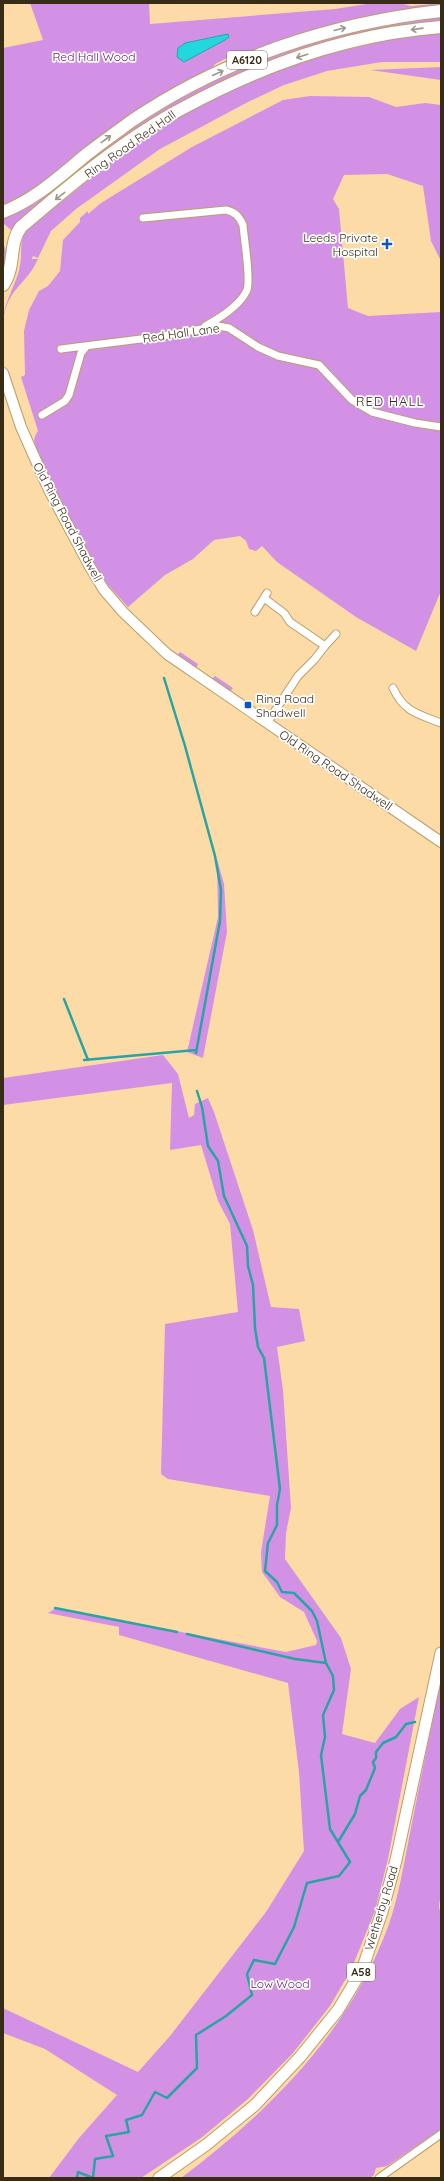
<svg xmlns="http://www.w3.org/2000/svg" width="444" height="2181" viewBox="0 0 444 2181" font-family="Quicksand,sans-serif">
<style>
.green{fill:#d391e6}
.water{fill:#22d7dd;stroke:#29a4a2}
.lines{fill:none;stroke-linecap:round;stroke-linejoin:round}
.stream{stroke:#29a4a2;stroke-width:2.5}
.minor-casing{stroke:#bc9d6a;stroke-width:9}
.secondary-casing{stroke:#bc9d6a;stroke-width:12}
.primary-casing{stroke:#bc9d6a;stroke-width:13}
.trunk-casing{stroke:#bc9d6a;stroke-width:14}
.minor{stroke:#fff;stroke-width:7}
.secondary{stroke:#fff;stroke-width:10}
.primary{stroke:#fff;stroke-width:11}
.trunk{stroke:#fff;stroke-width:12}
.oneway{stroke:#9c968b}
.poi-dot{fill:#0758c1;stroke:#fff;stroke-width:1.5}
.labels{text-anchor:middle;dominant-baseline:central;stroke-width:3.5;stroke-linejoin:round;paint-order:stroke}
.shield{fill:#fff;stroke:#746b5d;stroke-width:1}
.shield-label{font-size:11px;font-weight:bold;fill:#392c17}
.park-label{font-size:12px;fill:#601572;stroke:#fff}
.street-label{font-size:12px;fill:#392c17;stroke:#fff}
.poi-label{font-size:12px;fill:#392c17;stroke:#fff;text-anchor:end}
.neighbourhood-label{font-size:13px;letter-spacing:1px;fill:#392c17;stroke:#fff}
</style>
<rect width="100%" height="100%" fill="#fddba6"/>
<path class="green" d="M30,3H149L150,24L335,9L373,3H400L411,6L441,3V5L406,9L340,23L291,37L247,54L239,52L215,64L211,70L37,188L3,205V48L43,40Z
M441,16V22L216,85L12,231L3,223V219L34,204L111,142L164,107L202,86L263,58L355,30Z
M441,32V62H382L327,71L284,85L248,102L160,149L76,209L51,231L38,258L33,256L32,259H38C27,285 6,288 3,323C3,302 17,285 20,265C23,249 18,244 27,229C42,215 59,204 75,191C101,170 128,147 157,129C244,76 340,44 441,32Z
M441,67V80L370,70Z
M310,96L369,97L396,107L425,103L441,105V261L431,241L423,186L387,174L344,175L333,199L339,209L348,308L368,316L441,312V591L416,651L356,617L277,562L262,546L256,551L249,549L246,541L240,536L214,540L193,559L165,575L128,607L107,584L91,558L38,460L40,455C35,446 31,440 38,431L21,377L25,375L24,331L29,310L39,291L48,286L60,271L63,240L80,222V218L88,211V214L101,203L192,147L283,100Z
M3,243L8,256L3,278Z
M180,652L198,664L196,669L177,656Z
M215,676L233,688L230,692L212,679Z
M217,859L224,884L227,932L203,1058L187,1052L218,917Z
M163,1055L178,1074L189,1118L194,1115L195,1104L208,1098L214,1112L253,1230L271,1307L299,1309L305,1341L277,1347L283,1390L291,1508L286,1533L285,1559L341,1638L351,1669L342,1734L375,1743L400,1709L419,1697L388,1859L375,1911L351,1970L330,2006L293,2053L248,2099L201,2138L141,2178H49L79,2138L117,2095L45,2049L3,2033V2008L138,2072L170,2036L266,1912L304,1851L299,1772L288,1683L119,1635V1627L48,1613L56,1608L286,1652L316,1645L317,1641L304,1612L280,1597L262,1572L261,1552L270,1496L168,1479L161,1474L165,1324L238,1312L230,1224L218,1201L201,1145L170,1150L172,1083L3,1105V1078Z
M441,1681V1892L439,1906L441,1917V2129L387,2166L376,2168L374,2175L370,2178H181C269,2112 351,2030 389,1924C399,1895 404,1863 410,1833C420,1782 430,1732 441,1681Z"/>
<path class="water" d="M228,34L229,37L225,40L184,62L177,57L178,48L185,43Z"/>
<g class="lines">
<path class="stream" d="M164,678L185,746L215,856L221,890L220,921L196,1053
M64,999L88,1060
M84,1060L196,1050
M55,1608L177,1632
M187,1634L295,1659L326,1663
M338,1842L355,1814L360,1796L366,1790L375,1768L373,1762L376,1758V1752L383,1743L396,1737L406,1724L415,1722
M77,2178L78,2172L93,2178L95,2159L113,2156L106,2136L129,2132L126,2120L142,2115L155,2092L167,2098L197,2068L196,2035L226,2016L252,1995L247,1974L254,1960L275,1964L294,1927L307,1883L339,1876L350,1862L330,1829L321,1755L325,1737L323,1715L334,1690L333,1676L326,1663L317,1621L312,1611L294,1593L282,1592L277,1582L265,1571L268,1543L277,1525V1505L280,1489L264,1358L258,1347L255,1328L253,1285L248,1266L247,1246L224,1196L218,1161L208,1146L202,1107L197,1091"/>
<defs>
<path id="minor" d="M143,218L226,210C235,212 239,216 243,225C244,239 251,278 247,290C240,306 220,318 205,326
M61,349L157,337L218,326L229,328L258,347L278,356L319,365L352,400L372,412L415,423L441,427
M42,415L65,401L69,395L81,353L86,347
M264,598L284,613L290,622L325,646L314,660L298,676L267,723
M255,612L267,593
M325,646L336,634
M393,688C404,712 418,714 441,723
M379,2178L441,2134"/>
<path id="secondary" d="M3,373L21,427L49,490L90,567L104,590L123,612L167,654L441,842"/>
<path id="primary" d="M159,2178L206,2145L255,2105L300,2057L338,2010L362,1970L382,1912L396,1860L441,1653"/>
<path id="trunk" d="M3,212C36,199 60,176 87,154C102,142 118,131 133,120C225,58 332,23 441,11
M3,285C16,267 8,244 21,227C71,184 127,137 185,107C264,64 351,34 441,27"/>
</defs>
<use href="#minor" class="minor-casing"/>
<use href="#secondary" class="secondary-casing"/>
<use href="#primary" class="primary-casing"/>
<use href="#trunk" class="trunk-casing"/>
<use href="#minor" class="minor"/>
<use href="#secondary" class="secondary"/>
<use href="#primary" class="primary"/>
<use href="#trunk" class="trunk"/>
</g>
<defs><path id="oneway-shaft" d="M-6 0H5M1.5-3L5.5 0L1.5 3" fill="none" stroke-width="1.6" stroke-linecap="round" stroke-linejoin="round"/></defs>
<g class="oneway">
<use href="#oneway-shaft" transform="translate(340 29) rotate(-14)"/>
<use href="#oneway-shaft" transform="translate(417 29) rotate(172)"/>
<use href="#oneway-shaft" transform="translate(302 56) rotate(162)"/>
<use href="#oneway-shaft" transform="translate(218 73) rotate(-25)"/>
<use href="#oneway-shaft" transform="translate(106 139) rotate(-37)"/>
<use href="#oneway-shaft" transform="translate(60 196) rotate(142)"/>
</g>
<g class="poi-dot">
<path d="M385 238h4v4h4v4h-4v4h-4v-4h-4v-4h4z"/>
<rect x="244" y="701" width="8" height="8" rx="2"/>
</g>
<g class="labels">
<g class="shield">
<rect x="227" y="51" width="40" height="18" rx="3"/>
<rect x="347" y="1963" width="28" height="18" rx="3"/>
</g>
<g class="shield-label">
<text x="247" y="60">A6120</text>
<text x="361" y="1972">A58</text>
</g>
<g class="park-label">
<text x="94" y="56">Red Hall Wood</text>
<text x="280" y="1983">Low Wood</text>
</g>
<g class="street-label">
<text transform="translate(130 144) rotate(-35)">Ring Road Red Hall</text>
<text transform="translate(181 333) rotate(-8)">Red Hall Lane</text>
<text transform="translate(68 522) rotate(62)">Old Ring Road Shadwell</text>
<text transform="translate(336 770) rotate(34)">Old Ring Road Shadwell</text>
<text transform="translate(381 1908) rotate(-73)">Wetherby Road</text>
</g>
<g class="poi-label">
<text x="378" y="237">Leeds Private<tspan x="378" dy="14">Hospital</tspan></text>
<text x="256" y="698" text-anchor="start">Ring Road<tspan x="256" dy="14">Shadwell</tspan></text>
</g>
<g class="neighbourhood-label">
<text x="390" y="401">RED HALL</text>
</g>
</g>
<rect width="444" height="2181" fill="none" stroke="#392c17" stroke-width="8"/>
</svg>
